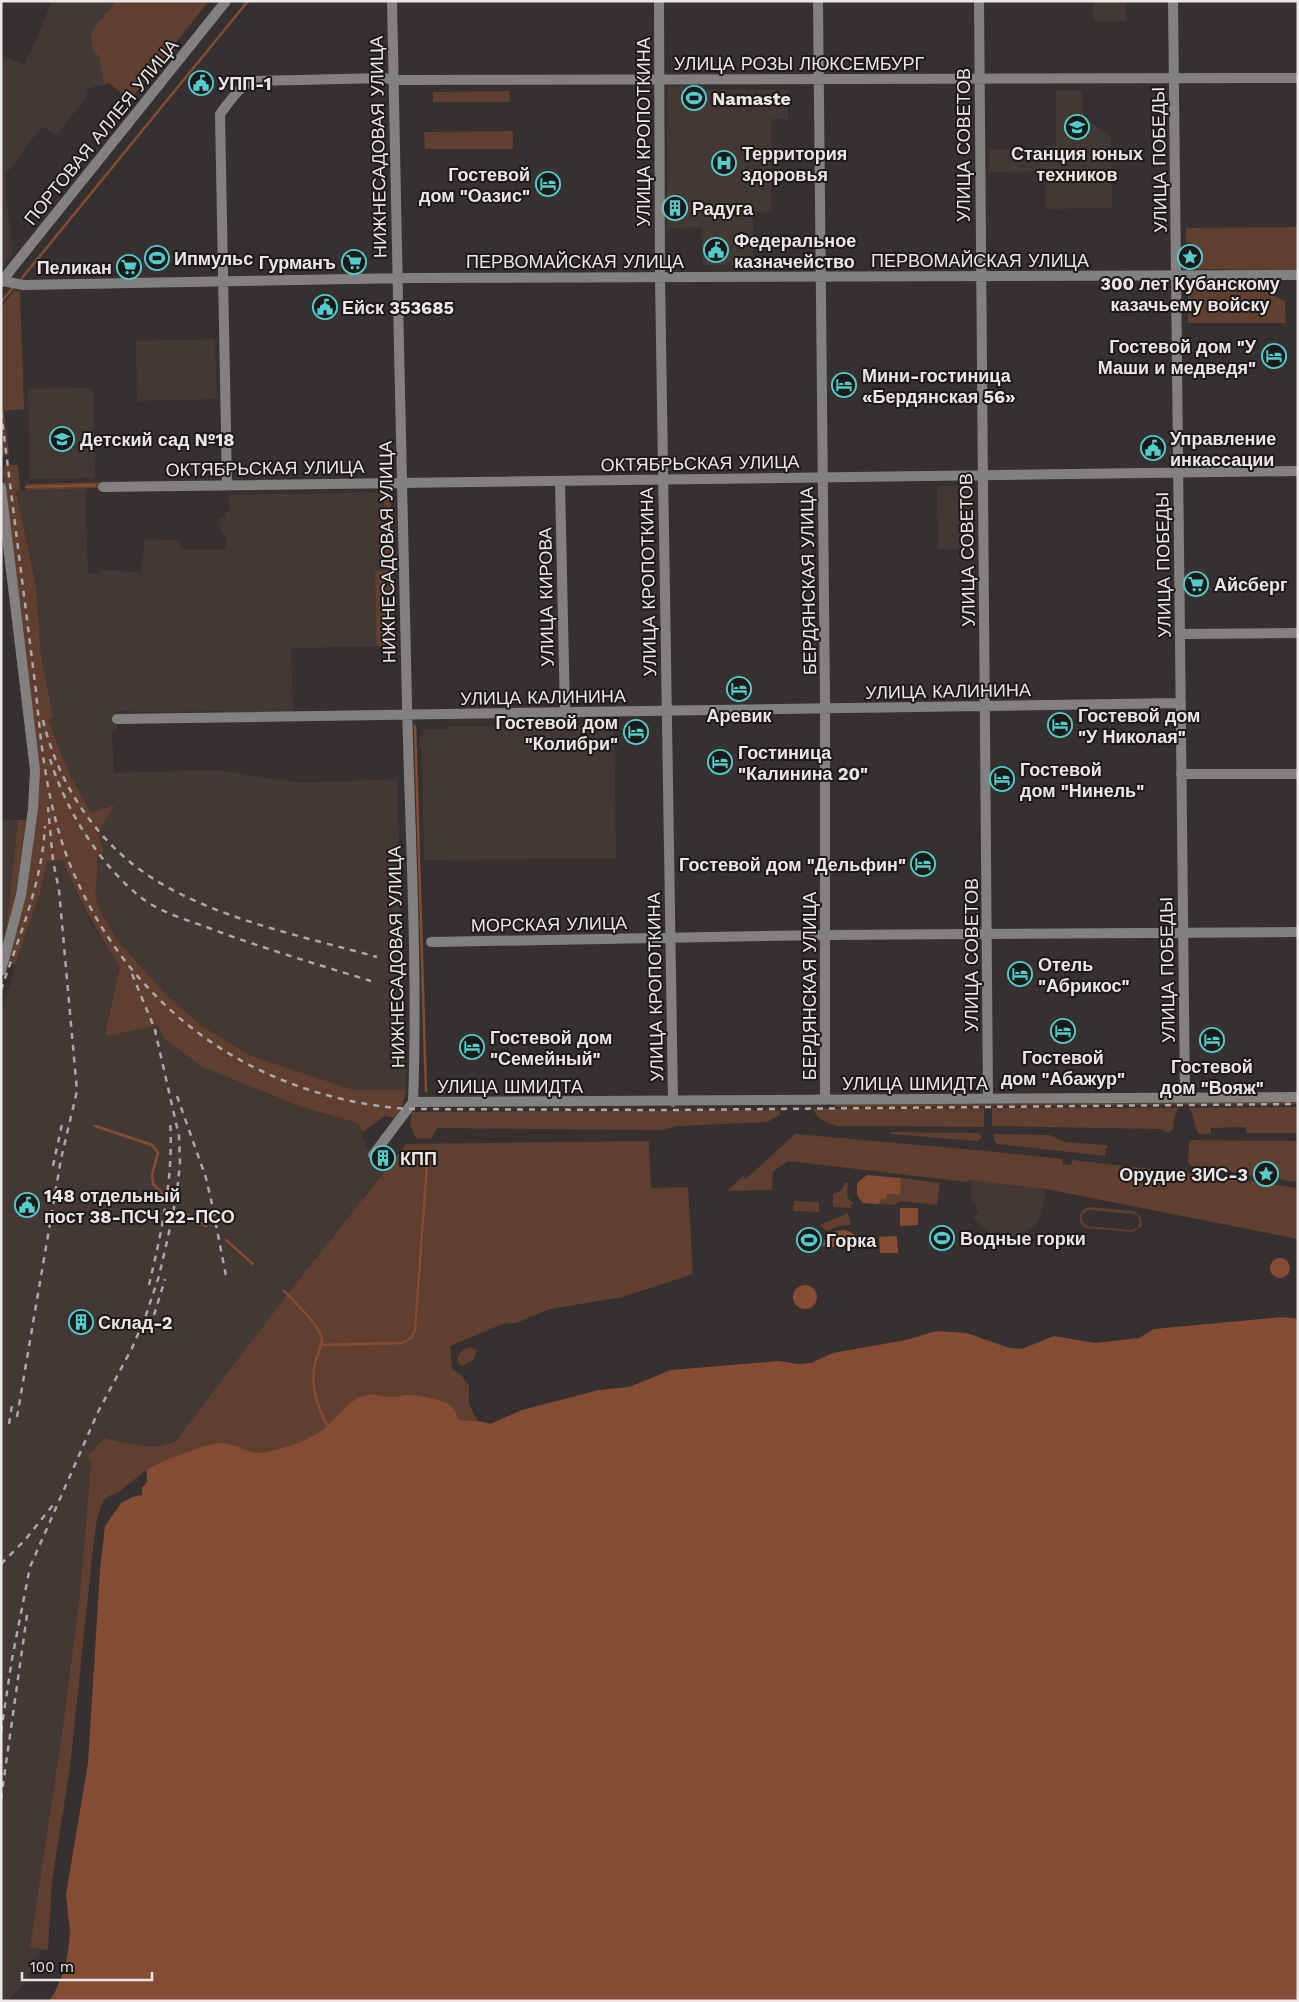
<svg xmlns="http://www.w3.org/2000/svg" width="1299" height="2002" viewBox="0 0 1299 2002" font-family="'Work Sans',sans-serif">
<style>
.built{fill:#433834}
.green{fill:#603f30;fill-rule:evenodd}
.water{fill:#854c33}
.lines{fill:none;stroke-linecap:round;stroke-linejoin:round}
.stream{stroke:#854c33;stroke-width:2.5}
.minor{stroke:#838180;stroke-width:10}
.rail{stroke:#ada9a8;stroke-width:2.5;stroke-dasharray:6 6;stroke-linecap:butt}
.labels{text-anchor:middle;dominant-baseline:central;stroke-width:4;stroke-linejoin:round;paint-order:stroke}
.street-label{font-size:18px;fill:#eae7e6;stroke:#1c1a19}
.poi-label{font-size:18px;font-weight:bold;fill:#eae7e6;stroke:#1c1a19;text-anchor:start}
</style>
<rect width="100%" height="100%" fill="#363130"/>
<path class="built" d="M52,1H116L94,28L91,43L92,48L99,57L104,84L86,89L87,96L56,136L42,126L6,174V196L13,254L1,268V55L25,65Z
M1093,1H1126V21H1093Z
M667,86H705V90H788V119H771V211L753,212V265H703L702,227L667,228Z
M1056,90H1082L1083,118L1111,136L1112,208L1046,209V171L989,172V150H1045L1046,146H1056Z
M215,339L217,399L137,401L136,341Z
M93,388L95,478L30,479L28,389Z
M937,486H972L973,549H938Z
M85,488L88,574H99L100,569L141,573L145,539L179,540L180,549L226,550V535H223L220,528L219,518H225V512H230L228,495L391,492L394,646L291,648L293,712L229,713L228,711L147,712L117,711V731L112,732L114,773L217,770L300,783L397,779L406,1090H354L249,1055L202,1026L166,995L117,940L98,907L95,889L97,878V857L104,851L97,832L114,805L91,813L73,783L60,756L49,720L53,717L41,656L36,586L16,490Z
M614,725L616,858L424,860L422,749H420V736H423V729H448V727Z
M1,820H18L6,931L1,948Z
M63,860L75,890L91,923L120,967L105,1034L108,1036L158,1025L302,1107L358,1123L369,1153L378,1159L384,1151L389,1155L388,1157L392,1160L176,1441L167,1445L146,1447L104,1438L87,1457L91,1462L80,1593L63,1726L30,1947L42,1949L26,1981L8,2001H1V1015L14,970L40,893L47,862Z
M971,1180L1046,1189L1041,1215L1034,1226L1020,1234L1007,1237L991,1234L981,1226L973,1217L979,1213L974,1202L971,1204Z"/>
<path class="green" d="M116,1H209L130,100L109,83L104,84L99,57L92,49L91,35L94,28Z
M509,91L510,102H433V92Z
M513,131V149H425L424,132Z
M1298,227V270L1198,269L1197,250L1191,243L1186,242V228Z
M1259,284L1269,294L1285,301L1286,323H1188V285Z
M14,291L20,292L24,409L4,411L9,455L1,456V307Z
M5,465H18L20,490L16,491L36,586L41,656L53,717L49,720C60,755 72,781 91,813L115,805L97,832L104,851L97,857V878L95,889L98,907L117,940L166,995L202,1026L249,1055L354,1090H406L403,1104L395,1118L385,1116L362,1132L358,1123L302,1107L203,1067L164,1039L158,1025L108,1036L105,1034L120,967C97,931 79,901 63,860L47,862L40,893L15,965L8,963L38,770L3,471Z
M100,482V488L27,490V484Z
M384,498H391L394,646H377L375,571H385Z
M18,820H26L15,899L1,960V948L6,931Z
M1298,1101V1104L989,1106V1104Z
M836,1104H986L987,1106L834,1107Z
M1298,1107V1133H1246V1127L1211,1128V1134H1199C1193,1126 1196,1116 1189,1108Z
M984,1108V1127L837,1126C827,1123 817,1119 813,1109Z
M992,1108H1179L1175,1114L1173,1129L1168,1133L1160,1129L992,1126Z
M775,1110L780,1111V1115L767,1122L677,1126L661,1130L437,1128L431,1139L416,1138L410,1124L412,1112Z
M891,1132L978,1133L982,1137L978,1141L891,1134Z
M795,1134L987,1151L1063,1159L1062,1164L1071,1165L1072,1160L1169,1171L1172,1173L1177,1171L1298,1188V1239L1046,1189L971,1180L966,1182L789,1161L773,1171L772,1190L727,1191L743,1176L746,1179Z
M994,1134L1049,1135L1065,1142L1107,1145V1149H1105L1106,1156L997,1144L994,1140Z
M1191,1140L1298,1141V1182L1282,1180L1278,1176L1273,1179V1171L1259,1170L1258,1177L1232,1172L1227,1169C1217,1172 1215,1169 1206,1166C1200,1168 1193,1170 1188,1162L1189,1143Z
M649,1141L651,1188L688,1187L693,1274L623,1297L550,1309L516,1323L502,1324L450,1346L452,1369L462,1376L469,1386V1404L478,1422H484L142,1492V1488L147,1482L146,1470L119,1492L109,1496L103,1501L97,1519L94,1539L70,1767L52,1881L48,1950L30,1947L63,1726L80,1593L91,1462L87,1457L104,1438C128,1443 153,1452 176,1441L287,1295L406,1144Z
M901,1178L940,1183L937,1205L901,1201L894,1205L879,1204L880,1200L887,1194L899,1195Z
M845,1183H848L847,1197L854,1204H851V1208L833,1207V1194L841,1191Z
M794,1201L819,1202V1212L793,1211Z
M1088,1207L1134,1211L1141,1217L1142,1226L1133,1232L1085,1228C1077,1221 1078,1211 1088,1207ZM1089,1210L1134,1214L1138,1216L1140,1223L1137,1228L1133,1230L1087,1226C1080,1221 1080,1213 1089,1210Z
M848,1213L851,1225L839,1226L827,1231L820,1225Z
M470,1347L477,1350L473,1360L462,1366L459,1364C454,1355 462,1350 470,1347Z"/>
<path class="water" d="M867,1175L901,1178L900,1195L887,1194L886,1198L880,1200L879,1204L863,1203L857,1195V1183Z
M900,1208H918V1225L900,1226Z
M845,1230C855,1233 861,1239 862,1249H860L855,1240L846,1237L838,1240L834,1247L822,1246C826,1235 833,1230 845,1230Z
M897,1236L898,1253H880L879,1237Z
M1270 1268a10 10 0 1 1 20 0a10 10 0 1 1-20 0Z
M793 1297a12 12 0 1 1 24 0a12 12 0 1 1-24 0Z
M1283,1317L1298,1319V2001H49L54,1994L64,1971L68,1953L70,1932L66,1894L88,1763L100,1570L105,1526L121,1503L132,1497L142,1495V1488L147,1482V1470C160,1461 207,1443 222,1443C238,1443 249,1457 266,1452C285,1448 307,1441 323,1430C334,1421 344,1406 356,1399C370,1391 379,1397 393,1397C398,1397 403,1395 408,1395C417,1394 442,1400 449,1404C455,1409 456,1414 459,1420L484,1422L490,1424L522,1410L599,1390L629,1387L671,1370L779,1361L798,1364L811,1363L833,1353L906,1340L937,1331L967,1333L1009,1348L1022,1349L1054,1336L1095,1343L1139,1338L1154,1329Z"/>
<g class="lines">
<path class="stream" d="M22,278L248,1
M1,302L12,289
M26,487L95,485
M415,726L426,1091
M95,1126L152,1145L158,1153L152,1175L153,1184L163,1194
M187,1214L206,1226
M226,1240L253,1264
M284,1291C293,1300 322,1328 322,1340C321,1348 317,1356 315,1363C310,1387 317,1406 328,1427
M320,1345L402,1343L411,1338L415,1330L428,1151"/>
<path class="minor" d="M392,1C397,235 401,470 407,704C410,836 418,969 413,1102
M659,1L660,277L673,1102
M818,1L825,699V1100
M979,1L988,1099
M1173,1L1185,1097
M3,281L23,285L409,278L1298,275
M1,282L226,1
M560,481L565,713
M227,485L220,114C230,102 238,86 254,81L385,78L393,80L1298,78
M1,487L35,770L33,809L21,895L1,971
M103,487L1298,471
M1180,634L1298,633
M117,719L1181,703
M1181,774H1298
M431,942L825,935L1298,932
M413,1102L1298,1097
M373,1155L413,1102"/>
<path class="rail" d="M1,412L36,691C41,748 48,808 69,862C127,1007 252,1097 407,1109L666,1110L1298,1104
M43,720C58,783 95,840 149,876C215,919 302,936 377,957
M50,759C65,809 101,867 143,899C162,913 187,920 209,928C262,948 316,964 371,981
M132,974L156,1032
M1,990C19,936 42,884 45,826
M177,1096L206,1178L212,1204L226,1276
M53,1166L62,1124
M149,1285C162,1230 174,1176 170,1119
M154,1315L165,1279
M17,1417L61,1159L77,1091L59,890L53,861L48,807
M9,1424L12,1405
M1,1564L25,1540L53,1505
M1,1732L12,1659L30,1567L98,1412L132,1348L146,1315L159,1276L168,1237L177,1193L180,1162L179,1136L154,1026
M1,1799L27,1615"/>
</g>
<defs>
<symbol id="civic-ring" viewBox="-11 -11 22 22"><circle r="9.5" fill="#1c1a19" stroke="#52cdcc" stroke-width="1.5"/><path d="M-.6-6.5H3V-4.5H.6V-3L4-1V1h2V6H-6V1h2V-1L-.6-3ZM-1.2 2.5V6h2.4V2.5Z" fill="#52cdcc"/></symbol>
<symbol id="stadium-ring" viewBox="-11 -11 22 22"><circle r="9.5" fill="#1c1a19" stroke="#52cdcc" stroke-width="1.5"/><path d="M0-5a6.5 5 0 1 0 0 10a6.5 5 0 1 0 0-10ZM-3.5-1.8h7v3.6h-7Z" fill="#52cdcc"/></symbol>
<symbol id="school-ring" viewBox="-11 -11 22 22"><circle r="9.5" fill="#1c1a19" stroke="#52cdcc" stroke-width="1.5"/><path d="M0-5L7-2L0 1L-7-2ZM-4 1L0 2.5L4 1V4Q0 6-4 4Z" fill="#52cdcc"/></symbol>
<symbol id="hospital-ring" viewBox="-11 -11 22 22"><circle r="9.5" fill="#1c1a19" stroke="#52cdcc" stroke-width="1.5"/><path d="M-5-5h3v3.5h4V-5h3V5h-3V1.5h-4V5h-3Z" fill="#52cdcc"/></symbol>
<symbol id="hotel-ring" viewBox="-11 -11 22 22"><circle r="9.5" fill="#1c1a19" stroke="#52cdcc" stroke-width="1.5"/><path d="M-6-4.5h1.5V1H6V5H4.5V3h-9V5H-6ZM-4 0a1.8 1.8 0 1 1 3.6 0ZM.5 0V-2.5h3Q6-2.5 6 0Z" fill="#52cdcc"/></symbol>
<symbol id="building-ring" viewBox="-11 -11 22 22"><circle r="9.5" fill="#1c1a19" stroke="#52cdcc" stroke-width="1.5"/><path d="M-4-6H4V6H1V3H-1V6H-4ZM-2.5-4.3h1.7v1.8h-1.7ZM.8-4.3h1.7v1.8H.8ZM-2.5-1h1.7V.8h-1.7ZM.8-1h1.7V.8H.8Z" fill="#52cdcc"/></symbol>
<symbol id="sight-ring" viewBox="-11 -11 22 22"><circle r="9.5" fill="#1c1a19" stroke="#52cdcc" stroke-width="1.5"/><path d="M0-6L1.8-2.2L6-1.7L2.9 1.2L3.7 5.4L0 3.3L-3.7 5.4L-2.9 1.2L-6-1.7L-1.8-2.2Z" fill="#52cdcc"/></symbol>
<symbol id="supermarket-ring" viewBox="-11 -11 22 22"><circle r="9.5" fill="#1c1a19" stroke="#52cdcc" stroke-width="1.5"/><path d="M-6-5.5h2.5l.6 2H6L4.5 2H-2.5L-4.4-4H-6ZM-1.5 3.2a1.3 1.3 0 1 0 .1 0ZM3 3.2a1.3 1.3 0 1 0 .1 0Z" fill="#52cdcc"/></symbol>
</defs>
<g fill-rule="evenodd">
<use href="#civic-ring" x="187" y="69" width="28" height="28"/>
<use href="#stadium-ring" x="680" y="84" width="28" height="28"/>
<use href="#school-ring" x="1063" y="113" width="28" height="28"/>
<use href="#hospital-ring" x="710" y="149" width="28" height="28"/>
<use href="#hotel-ring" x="534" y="170" width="28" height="28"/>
<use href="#building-ring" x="661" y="194" width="28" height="28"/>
<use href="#civic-ring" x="702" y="236" width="28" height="28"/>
<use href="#sight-ring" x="1176" y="243" width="28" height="28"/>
<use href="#stadium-ring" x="143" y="244" width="28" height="28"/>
<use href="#supermarket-ring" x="340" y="248" width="28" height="28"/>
<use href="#supermarket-ring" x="115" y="253" width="28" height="28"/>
<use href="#civic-ring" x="311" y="293" width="28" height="28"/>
<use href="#hotel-ring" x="1260" y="342" width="28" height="28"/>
<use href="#hotel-ring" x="830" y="371" width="28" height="28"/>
<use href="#school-ring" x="48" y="425" width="28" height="28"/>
<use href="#civic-ring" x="1139" y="434" width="28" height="28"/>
<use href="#supermarket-ring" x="1182" y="570" width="28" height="28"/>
<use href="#hotel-ring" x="725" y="675" width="28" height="28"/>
<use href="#hotel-ring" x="1046" y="711" width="28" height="28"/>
<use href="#hotel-ring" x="622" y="718" width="28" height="28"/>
<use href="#hotel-ring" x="706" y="748" width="28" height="28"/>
<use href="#hotel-ring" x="988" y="765" width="28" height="28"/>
<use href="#hotel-ring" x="909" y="850" width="28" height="28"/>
<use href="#hotel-ring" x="1006" y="960" width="28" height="28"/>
<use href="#hotel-ring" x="1049" y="1017" width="28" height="28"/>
<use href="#hotel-ring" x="1198" y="1026" width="28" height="28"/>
<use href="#hotel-ring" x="458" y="1033" width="28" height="28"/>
<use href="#building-ring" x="369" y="1144" width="28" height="28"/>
<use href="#sight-ring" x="1252" y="1160" width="28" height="28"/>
<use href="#civic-ring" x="13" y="1191" width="28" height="28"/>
<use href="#stadium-ring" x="928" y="1224" width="28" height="28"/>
<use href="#stadium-ring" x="795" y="1226" width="28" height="28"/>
<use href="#building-ring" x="67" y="1308" width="28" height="28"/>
</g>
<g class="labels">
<g class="street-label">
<text x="799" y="63">УЛИЦА РОЗЫ ЛЮКСЕМБУРГ</text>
<text transform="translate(101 132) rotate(-51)">ПОРТОВАЯ АЛЛЕЯ УЛИЦА</text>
<text transform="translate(643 132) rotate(-90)">УЛИЦА КРОПОТКИНА</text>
<text transform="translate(963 145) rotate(-90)">УЛИЦА СОВЕТОВ</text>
<text transform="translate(378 147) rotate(-91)">НИЖНЕСАДОВАЯ УЛИЦА</text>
<text transform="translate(1159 160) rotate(-91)">УЛИЦА ПОБЕДЫ</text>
<text x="980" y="260">ПЕРВОМАЙСКАЯ УЛИЦА</text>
<text x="575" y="261">ПЕРВОМАЙСКАЯ УЛИЦА</text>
<text transform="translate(700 463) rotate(-1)">ОКТЯБРЬСКАЯ УЛИЦА</text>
<text transform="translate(265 468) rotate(-1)">ОКТЯБРЬСКАЯ УЛИЦА</text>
<text transform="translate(967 550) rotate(-91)">УЛИЦА СОВЕТОВ</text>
<text transform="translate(387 552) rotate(-91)">НИЖНЕСАДОВАЯ УЛИЦА</text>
<text transform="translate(1163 565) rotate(-91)">УЛИЦА ПОБЕДЫ</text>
<text transform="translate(808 581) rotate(-91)">БЕРДЯНСКАЯ УЛИЦА</text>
<text transform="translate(648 582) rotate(-91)">УЛИЦА КРОПОТКИНА</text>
<text transform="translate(546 597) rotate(-91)">УЛИЦА КИРОВА</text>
<text transform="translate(948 691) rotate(-1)">УЛИЦА КАЛИНИНА</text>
<text transform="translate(543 697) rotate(-1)">УЛИЦА КАЛИНИНА</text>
<text transform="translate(549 924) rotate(-1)">МОРСКАЯ УЛИЦА</text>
<text transform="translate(971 955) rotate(-90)">УЛИЦА СОВЕТОВ</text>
<text transform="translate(396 957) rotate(-91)">НИЖНЕСАДОВАЯ УЛИЦА</text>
<text transform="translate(1167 970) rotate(-91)">УЛИЦА ПОБЕДЫ</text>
<text transform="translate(809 986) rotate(-90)">БЕРДЯНСКАЯ УЛИЦА</text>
<text transform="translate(655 987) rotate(-91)">УЛИЦА КРОПОТКИНА</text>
<text x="915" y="1083">УЛИЦА ШМИДТА</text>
<text x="510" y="1086">УЛИЦА ШМИДТА</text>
</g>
<g class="poi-label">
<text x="218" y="83">УПП-1</text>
<text x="712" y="98">Namaste</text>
<text x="742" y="153">Территория<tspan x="742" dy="21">здоровья</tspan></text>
<text x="1077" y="153" text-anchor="middle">Станция юных<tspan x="1077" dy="21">техников</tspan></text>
<text x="530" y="174" text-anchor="end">Гостевой<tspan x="530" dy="21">дом "Оазис"</tspan></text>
<text x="692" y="208">Радуга</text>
<text x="734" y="240">Федеральное<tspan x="734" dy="21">казначейство</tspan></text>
<text x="174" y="258">Ипмульс</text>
<text x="336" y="262" text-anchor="end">Гурманъ</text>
<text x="112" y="267" text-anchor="end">Пеликан</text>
<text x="1190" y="283" text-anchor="middle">300 лет Кубанскому<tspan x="1190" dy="21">казачьему войску</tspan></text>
<text x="342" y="307">Ейск 353685</text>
<text x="1256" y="346" text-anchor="end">Гостевой дом "У<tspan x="1256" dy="21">Маши и медведя"</tspan></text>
<text x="862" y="375">Мини-гостиница<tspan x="862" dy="21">«Бердянская 56»</tspan></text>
<text x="1170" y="438">Управление<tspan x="1170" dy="21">инкассации</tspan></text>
<text x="80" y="439">Детский сад №18</text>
<text x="1214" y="584">Айсберг</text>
<text x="739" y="715" text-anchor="middle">Аревик</text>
<text x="1078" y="715">Гостевой дом<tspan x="1078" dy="21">"У Николая"</tspan></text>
<text x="618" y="722" text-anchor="end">Гостевой дом<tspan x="618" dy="21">"Колибри"</tspan></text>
<text x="738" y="752">Гостиница<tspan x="738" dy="21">"Калинина 20"</tspan></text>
<text x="1020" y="769">Гостевой<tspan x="1020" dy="21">дом "Нинель"</tspan></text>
<text x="906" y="864" text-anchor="end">Гостевой дом "Дельфин"</text>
<text x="1038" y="964">Отель<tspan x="1038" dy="21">"Абрикос"</tspan></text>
<text x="490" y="1037">Гостевой дом<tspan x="490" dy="21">"Семейный"</tspan></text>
<text x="1063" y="1057" text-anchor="middle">Гостевой<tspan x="1063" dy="21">дом "Абажур"</tspan></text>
<text x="1212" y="1066" text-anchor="middle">Гостевой<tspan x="1212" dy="21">дом "Вояж"</tspan></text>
<text x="400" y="1158">КПП</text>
<text x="1248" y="1174" text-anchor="end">Орудие ЗИС-3</text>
<text x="44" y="1195">148 отдельный<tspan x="44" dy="21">пост 38-ПСЧ 22-ПСО</tspan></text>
<text x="960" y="1238">Водные горки</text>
<text x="826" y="1240">Горка</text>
<text x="98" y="1322">Склад-2</text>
</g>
</g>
<rect width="1299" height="2002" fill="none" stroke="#eae7e6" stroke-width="5"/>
<path d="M22 1972v8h130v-8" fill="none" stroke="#eae7e6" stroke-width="2.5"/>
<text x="30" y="1972" font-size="15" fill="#eae7e6" stroke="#1c1a19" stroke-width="4" paint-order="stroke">100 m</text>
</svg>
